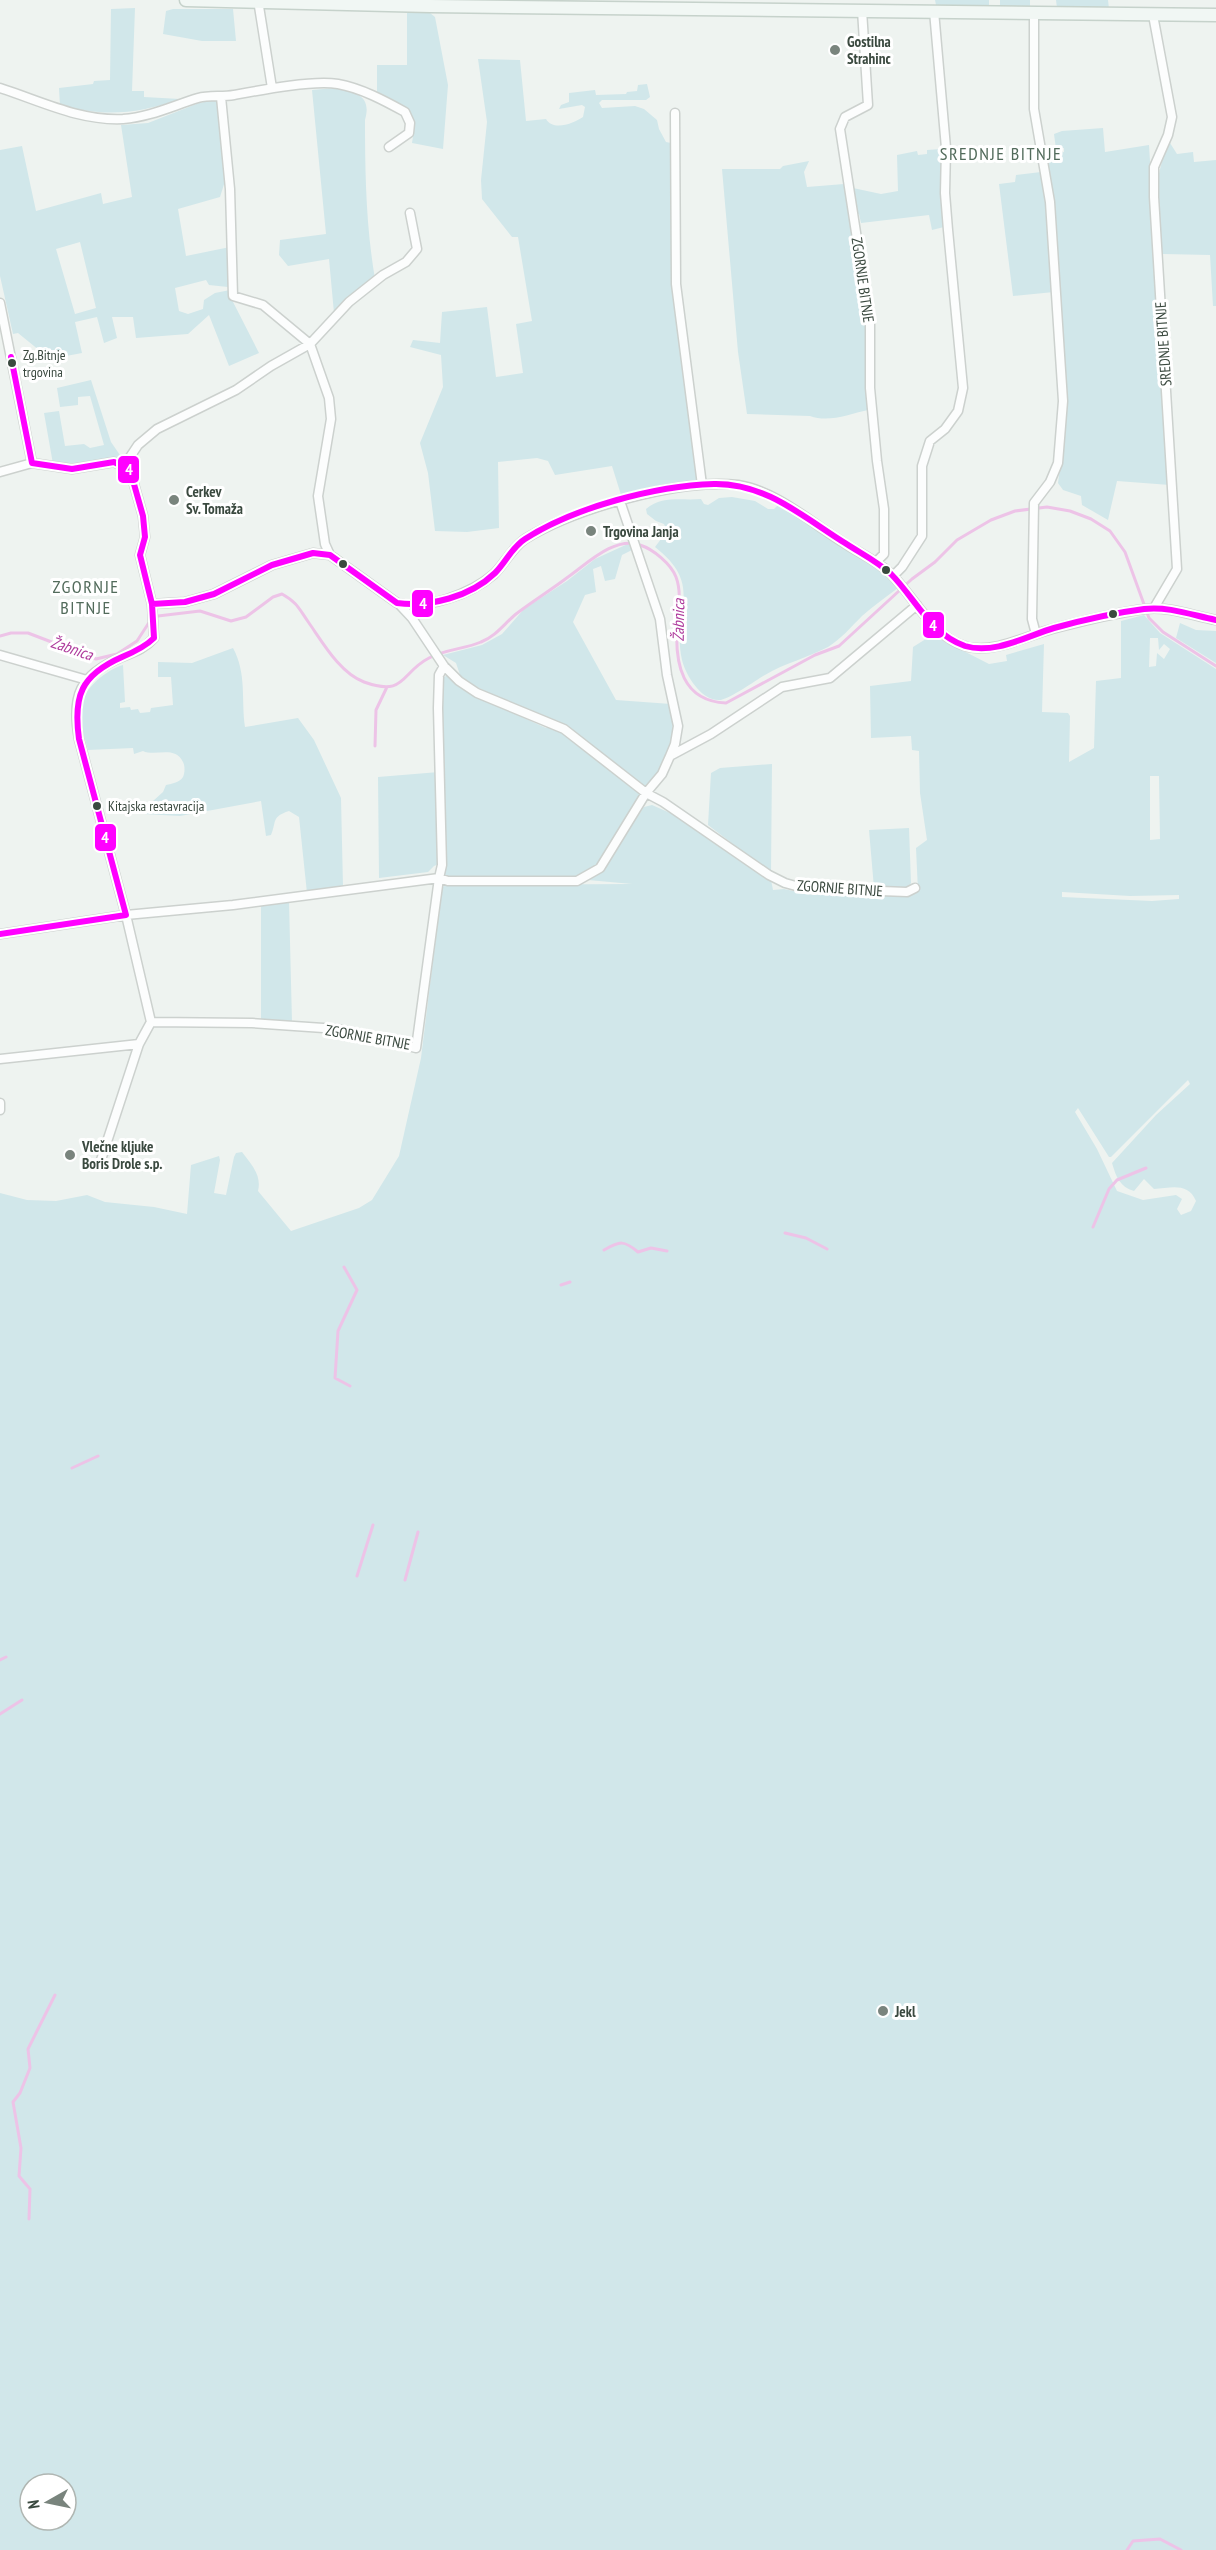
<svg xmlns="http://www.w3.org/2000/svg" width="1216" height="2550" viewBox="0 0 1216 2550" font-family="'PT Sans Narrow',sans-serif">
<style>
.green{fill:#d1e7ea;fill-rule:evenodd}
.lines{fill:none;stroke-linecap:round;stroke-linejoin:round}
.stream{stroke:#edc3e7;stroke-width:3}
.minor-casing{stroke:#ccd1ce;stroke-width:11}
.secondary-casing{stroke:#c6d2cb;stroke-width:15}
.minor{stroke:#fcfdfd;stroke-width:8}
.secondary{stroke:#f1f7f4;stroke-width:12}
.bus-1-casing{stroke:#fff;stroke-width:10}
.bus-1{stroke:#f0f;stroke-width:6}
.poi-dot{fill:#79847d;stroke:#fff;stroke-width:2}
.bus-dot{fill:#3a493f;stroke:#fff;stroke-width:2}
.labels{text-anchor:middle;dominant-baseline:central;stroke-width:6;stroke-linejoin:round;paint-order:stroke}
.bus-label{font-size:14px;fill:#3a493f;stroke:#fff;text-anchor:start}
.poi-label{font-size:15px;font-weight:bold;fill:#3a493f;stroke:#fff;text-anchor:start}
.street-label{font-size:15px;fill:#3a493f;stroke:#fff}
.water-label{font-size:16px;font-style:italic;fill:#ae3a9c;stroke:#fff}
.quarter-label{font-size:18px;letter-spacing:1.5px;fill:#526b5b;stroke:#fff}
.line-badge{stroke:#fff;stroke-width:2}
.badge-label{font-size:16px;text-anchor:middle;font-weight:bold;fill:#fff}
</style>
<rect width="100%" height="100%" fill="#eef3f0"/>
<path class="green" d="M935,0H989V7L936,5Z
M1000,0H1030V6L1000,8Z
M1056,0H1108L1109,9L1057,8Z
M135,8L132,91H144V97L180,99C135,115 105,116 60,106L59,88L93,84L94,81L110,80L111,9Z
M173,9H233L236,41H202L163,34L166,11Z
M407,13H430L435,17L448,85L443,149L412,143C418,108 407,106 377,96V65H407Z
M478,59L520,60L526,121L546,119C553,131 573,124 583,117L585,107L582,105L559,109L561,105L569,102V93L595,90L596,95L626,94L627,92L637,91L638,85L647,84L650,97L646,100H602L599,103L602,108L635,106L644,109L657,120L659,129L666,142L671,143L672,274L698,481L622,498L612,466L555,475L548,461L537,458L498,462L499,528L467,532L435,531L428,473L420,443L443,387L441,355L410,347L413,340L440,343L442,312L487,307L496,377L523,373L516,324L532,321L518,237H512L482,199L481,180L487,122Z
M335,88C356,93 372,95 365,120C365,173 366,226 375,279L334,313L329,259L288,266L279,255L280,240L326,234L312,90Z
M214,100L218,103L226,178L220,197L178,209L186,256L230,247L228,287L209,285L206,280L175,288L179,311L188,314L203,309L204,300L215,293L230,290L231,298L259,353L229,366L209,315L188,334L136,338L133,317H112L117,338L104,343L97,317L75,322L82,353L50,359L18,333L13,334L0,276V150L22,146L36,211L101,193L103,204L132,197L121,125L148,123L199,103ZM80,242L96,308L75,314L56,249Z
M1103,128L1105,152L1149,145L1170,485L1117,481L1108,520L1082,505L1081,496L1063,490L1058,483L1065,429V368L1048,170L1049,155L1064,152V148L1056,149L1054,134L1062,131Z
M1170,143L1177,154L1193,152L1194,162L1216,160V306H1213L1210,255L1163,254L1161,251C1158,210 1150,181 1170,143Z
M941,149L944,227L932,230L929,215L861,223L859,214H855L853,188L881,194L898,191L897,155L917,151L918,155L927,154V150Z
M809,161L804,172L807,187L844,184L867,324L868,410C849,414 829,423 810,416L747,414L738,352L722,169H780L783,166Z
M1041,172L1046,203L1054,292L1013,296L999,184L1015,182L1016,175Z
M91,380L111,442L122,458L77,466L53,464L44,413L59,411L65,446L84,444L90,448L104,445L90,396L78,397V405L60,407L57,388Z
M732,497L755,501L768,509H774L778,505L783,508L879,569L898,588C886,597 873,606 862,616C851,627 841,639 828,647C807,658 785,663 765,675C755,681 731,698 721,700C702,702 686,676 682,660C671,611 706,587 655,547L667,531L664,524L656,521L647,514L646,509C663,495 682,501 701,499L704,504L708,505L719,498Z
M632,542L634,549L622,555L615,579L605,581L601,566L593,569L596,592L585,595L573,622L616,700L671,704C676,738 671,761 646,787L566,727L492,695L461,678L456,663L443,655L482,645L502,634L524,609L567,581L595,559Z
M1144,615L1160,633L1216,669V2550H0V1193L27,1200L56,1201L87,1195L105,1202L154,1207L187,1214L191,1165L219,1156L220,1160L214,1193L226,1195L234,1157L236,1153L242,1152C251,1164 262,1175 258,1191L291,1231L359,1208L372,1200L399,1156L421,1058L442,887L447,885L632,884L588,880L600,872L644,807L652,805L677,816L771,880L773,890L784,889L812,895H906L918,891L916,848L927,840L920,793L919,751L912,750L911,736L871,738L870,686L911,681L913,647L929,637L942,640L989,664L1007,661L1006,655L1044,644L1042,712L1068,713L1070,716L1069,762L1094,748L1096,681L1121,678V621ZM1150,638H1158L1159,650L1164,644L1170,649L1164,659L1157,653L1156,666L1149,667ZM1150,776H1159L1160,839L1150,840ZM1062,892L1130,896L1179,895V899L1152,901L1062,897ZM1188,1080L1190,1084L1156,1115L1112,1163C1116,1177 1120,1187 1134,1191L1144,1179L1154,1189C1171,1188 1188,1182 1196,1201L1191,1211L1181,1215L1177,1209L1182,1199L1176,1195L1143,1200L1117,1191L1097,1149L1075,1112L1078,1108L1109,1157H1111ZM30,2484H66V2520H30Z
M1180,623L1196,630L1216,631V663L1176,638Z
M233,648C247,674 241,699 245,727L298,718L314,740L341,798L343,887L307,893L299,817L289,811C271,817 277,821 271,835L266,836L261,801L180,816L144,814L143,810L163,792L166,785C172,784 180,782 183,777C185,772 185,766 183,762C175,745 155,757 143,751L134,754L133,748L88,750C85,738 78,719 80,707C84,688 106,670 123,665L125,702L120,703V708L130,707L131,710L138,709L140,713L150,712L151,708L173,705L171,677H158V662L192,663Z
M448,675L476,696L546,728L549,726L567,735L643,794L599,866L575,879L444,877L442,774L443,688L444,677Z
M772,764L771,873L708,825L711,773L720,768Z
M439,772V864L434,866L428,872L379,878L378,777Z
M909,828L911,883L907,889L874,888L869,830Z
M289,901L292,1022L261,1020V904Z"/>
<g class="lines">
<path class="stream" d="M0,636L11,633H28L96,659L117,654L137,641L150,621L158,616L200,611L231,621L246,617L273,597L282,594C298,603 299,609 309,623C323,643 340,673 364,682C406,697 400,673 429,658C446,649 465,649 481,642C496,636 504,624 516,614C533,601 551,590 568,577C587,564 614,536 640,545C653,549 671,564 676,577C682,593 678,610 677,627C675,664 682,701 726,703L815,655L839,646L912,579L935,562L957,540L991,520L1015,511L1047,507L1070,511L1091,519L1110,531L1125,552L1149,618L1163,632L1216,666
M375,746L376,710L387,687
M1093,1227L1109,1189L1117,1180L1146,1168
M785,1233L806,1238L827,1249
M604,1250C620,1241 624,1240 638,1252L651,1248L667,1251
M344,1267L357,1290L338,1331L335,1378L350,1386
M561,1285L570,1282
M72,1468L98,1456
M357,1576L373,1525
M405,1580L418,1532
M0,1660L6,1657
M0,1714L22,1700
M29,2219L30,2189L19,2176L21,2148L13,2102L20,2093L30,2068L28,2049L55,1995
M1127,2550L1133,2541L1160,2539L1181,2550"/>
<defs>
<path id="minor" d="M258,0L272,88
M862,10L868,105L845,117L840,129L870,323V388L877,461L884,509V554L876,562
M1034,12V109L1050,202L1063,401L1058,463L1050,482L1034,503L1032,619L1036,634
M1153,15L1172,117L1168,135L1154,167V197L1177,569L1154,608
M0,88C41,101 79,121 123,119C150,117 172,106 198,98C209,95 222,97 234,95C261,90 312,80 338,84C361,88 385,101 405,112L410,123L409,133L389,147
M221,97L230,189L233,296L263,305L310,344L329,398L331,419L318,496L325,544L330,555
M675,113L676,284L702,485
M0,303L32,463L72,469L114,462L130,470L143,516L145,537L140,555L152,604L154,638C144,649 134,652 122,657C79,675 71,696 79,739L126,915L0,934
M124,466L138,445L157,429L236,390L271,366L310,344L349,302L383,275L406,262L417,249L410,213
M0,472L32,463
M620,501L660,619L667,675L678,726L675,744L670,756
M893,576L902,567L922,536V466L930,441L945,429L958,411L963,388L948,230L945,193L946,148L934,11
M398,603L412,618L444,666L459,681L477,693L564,729L646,793L663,802L769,875L785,883L803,888L907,892L915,888
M152,604L185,602L214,594L272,565L313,553L330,555L397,603C427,610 471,594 494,574C505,563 512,548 525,539C574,509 680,478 738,485C776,491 809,521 841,541C857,552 876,560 890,573C915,597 932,638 968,647C995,653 1026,636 1052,629C1082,621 1114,613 1145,609C1169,606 1193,616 1216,620
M0,655L87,680
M444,666L439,675L438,708L442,865L439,878L416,1048L338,1029L252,1023L151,1022L126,915L233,905L439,878L448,881H577L600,868L646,793L662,774L670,756L711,734L782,687L830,678L917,605
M0,1059L139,1044
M0,1103V1110
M100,1163L139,1044L151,1022"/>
<path id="secondary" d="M186,0L430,6L1216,15"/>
</defs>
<use href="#minor" class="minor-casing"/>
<use href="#secondary" class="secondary-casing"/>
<use href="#minor" class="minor"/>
<use href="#secondary" class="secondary"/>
<defs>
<path id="bus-1" d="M152,604L185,602L214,594L272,565L313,553L330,555L397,603C430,607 470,597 495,573C506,562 512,547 525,539C575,507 655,486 714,484C766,483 803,517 845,543C860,553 877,561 891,574C915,598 930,634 965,646C994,655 1027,636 1054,628C1083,620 1113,613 1144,609C1168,606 1192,615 1216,620
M0,934L126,915L79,739C73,696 81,675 122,657C134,652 145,647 154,638L152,604L140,555L145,537L143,516L130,470L114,462L72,469L32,463L11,357"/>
</defs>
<use href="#bus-1" class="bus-1-casing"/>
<use href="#bus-1" class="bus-1"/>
</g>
<g class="poi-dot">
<circle cx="835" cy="50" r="6"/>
<circle cx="174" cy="500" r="6"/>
<circle cx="591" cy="531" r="6"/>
<circle cx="70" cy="1155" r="6"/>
<circle cx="883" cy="2011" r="6"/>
</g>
<g class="bus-dot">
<circle cx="12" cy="363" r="5"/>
<circle cx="343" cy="564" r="5"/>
<circle cx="886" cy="570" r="5"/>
<circle cx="1113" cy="614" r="5"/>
<circle cx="97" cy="806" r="5"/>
</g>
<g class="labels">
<g class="bus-label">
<text x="23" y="355">Zg.Bitnje<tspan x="23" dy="17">trgovina</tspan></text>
<text x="108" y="806">Kitajska restavracija</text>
</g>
<g class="poi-label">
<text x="847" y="41">Gostilna<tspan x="847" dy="17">Strahinc</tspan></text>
<text x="186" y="491">Cerkev<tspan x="186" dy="17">Sv. Tomaža</tspan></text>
<text x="603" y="531">Trgovina Janja</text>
<text x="82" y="1146">Vlečne kljuke<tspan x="82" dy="17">Boris Drole s.p.</tspan></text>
<text x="895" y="2011">Jekl</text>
</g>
<g class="street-label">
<text transform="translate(863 280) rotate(82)">ZGORNJE BITNJE</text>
<text transform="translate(1163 344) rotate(-94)">SREDNJE BITNJE</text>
<text transform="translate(840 888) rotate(4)">ZGORNJE BITNJE</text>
<text transform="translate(368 1037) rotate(10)">ZGORNJE BITNJE</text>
</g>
<g class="water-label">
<text transform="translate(678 620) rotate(-89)">Žabnica</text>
<text transform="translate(72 648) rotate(19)">Žabnica</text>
</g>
<g class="quarter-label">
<text x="1001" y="153">SREDNJE BITNJE</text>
<text x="86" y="586">ZGORNJE<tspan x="86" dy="21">BITNJE</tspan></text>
</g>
</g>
<g class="line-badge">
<rect x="117" y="455" width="23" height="29" rx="6" fill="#f0f"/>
<rect x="411" y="589" width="23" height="29" rx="6" fill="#f0f"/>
<rect x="922" y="611" width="23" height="28" rx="6" fill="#f0f"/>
<rect x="94" y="823" width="23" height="29" rx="6" fill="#f0f"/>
</g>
<g class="badge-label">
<text x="129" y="475">4</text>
<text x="423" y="609">4</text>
<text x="933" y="631">4</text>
<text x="105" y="843">4</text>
</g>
<g transform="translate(48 2502) rotate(261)"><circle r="28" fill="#ffffff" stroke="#b0b6b2" stroke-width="1.5"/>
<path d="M0-4.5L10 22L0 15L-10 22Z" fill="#79847d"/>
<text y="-9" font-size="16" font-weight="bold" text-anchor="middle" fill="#3a493f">N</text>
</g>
</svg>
